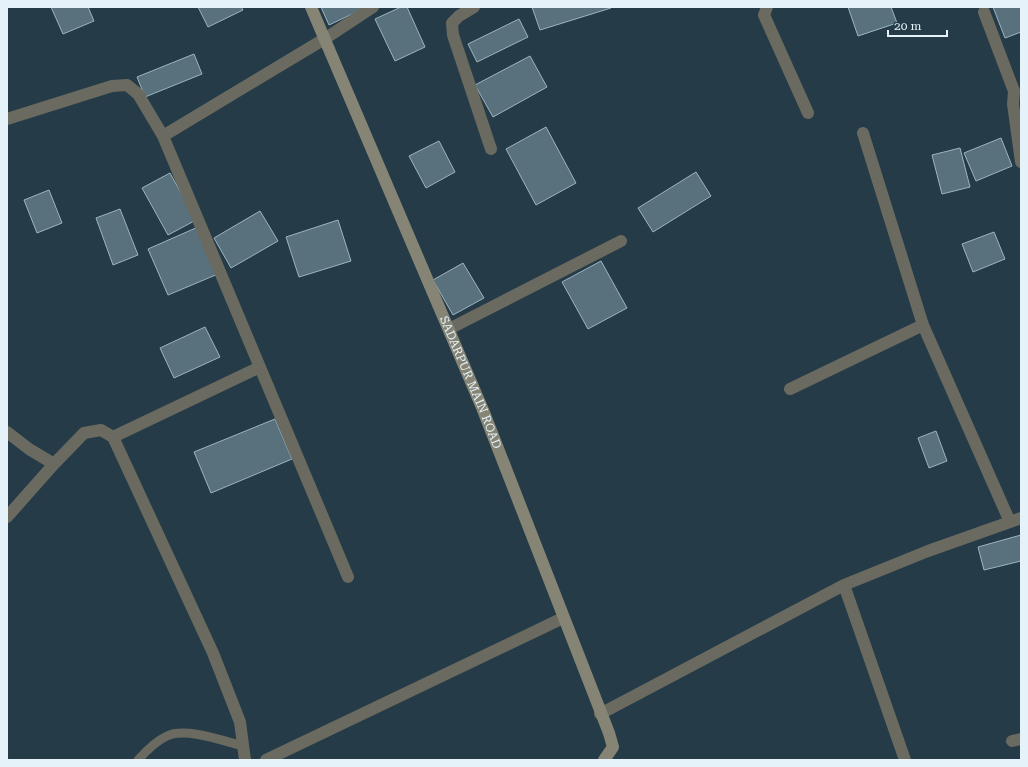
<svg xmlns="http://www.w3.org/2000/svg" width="1028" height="767" viewBox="0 0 1028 767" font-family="'Roboto Serif',serif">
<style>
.building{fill:#59707d;stroke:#9cb5c3}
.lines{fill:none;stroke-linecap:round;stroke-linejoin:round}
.lane{stroke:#6a6a60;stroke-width:9}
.street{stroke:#6a6a60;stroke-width:12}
.secondary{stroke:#868575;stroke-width:12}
.labels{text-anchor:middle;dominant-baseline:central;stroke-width:3.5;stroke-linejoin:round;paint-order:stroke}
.street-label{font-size:12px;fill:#e5f2fa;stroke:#253b47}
</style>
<rect width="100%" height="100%" fill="#253b47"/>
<path class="building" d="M51,7H88L94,21L63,34Z
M198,7H241L243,10L208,27Z
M321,7H367L329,25Z
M401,7H407L425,47L395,61L375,19Z
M532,7H611V8L540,30Z
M848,7H891L897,23L858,36Z
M993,7H1021V32L1005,38Z
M519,19L528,37L477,62L468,44Z
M194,54L202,74L145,97L137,77Z
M530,56L547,87L493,117L475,85Z
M546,127L576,183L536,205L506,149Z
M1001,138L1012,166L976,181L964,153Z
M439,141L455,172L426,188L409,156Z
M960,148L970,187L942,194L932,155Z
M696,172L711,196L653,232L638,208Z
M170,173L196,220L168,235L142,188Z
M49,190L62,223L37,233L24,200Z
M120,209L138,255L113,265L96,218Z
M260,211L278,241L231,268L214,238Z
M338,220L351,261L299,277L286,237Z
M198,227L218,274L168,295L148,249Z
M994,232L1005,259L973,272L962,244Z
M601,261L627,308L588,329L562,282Z
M463,263L484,298L453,315L433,280Z
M205,327L220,357L174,378L160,348Z
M275,419L292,459L211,493L194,452Z
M936,431L947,461L929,468L918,438Z
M1021,535V561L984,570L978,547Z"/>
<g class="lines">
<path class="lane" d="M138,760C146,751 156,741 167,736C185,727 224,741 243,746"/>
<path class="street" d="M474,7L459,16L452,23L453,35L491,149
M767,7L764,15L808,113
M984,12L1014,91L1013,104L1021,162
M7,119L112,86L127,85L138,94L163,136L348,577
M863,133L923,325L1010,522
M163,136L326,38L373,7
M449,329L621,241
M790,389L923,325
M7,432L29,449L54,464L84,433L101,430L113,437L213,653L240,722L245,760
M113,437L260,367
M7,517L54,464
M844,585L905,760
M600,714L844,585L928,551L1021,518
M1012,741L1021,739
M266,760L563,618"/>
<path class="secondary" id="s1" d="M311,7L483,410L609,733L613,747L604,760"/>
</g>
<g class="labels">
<g class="street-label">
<text stroke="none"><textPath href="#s1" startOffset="408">SADARPUR MAIN ROAD</textPath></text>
</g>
</g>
<rect width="1028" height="767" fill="none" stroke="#e5f2fa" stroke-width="16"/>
<path d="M888 30v6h59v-6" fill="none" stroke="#e5f2fa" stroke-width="2"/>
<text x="894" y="30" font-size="12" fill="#e5f2fa" stroke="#253b47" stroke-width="3" paint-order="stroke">20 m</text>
</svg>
